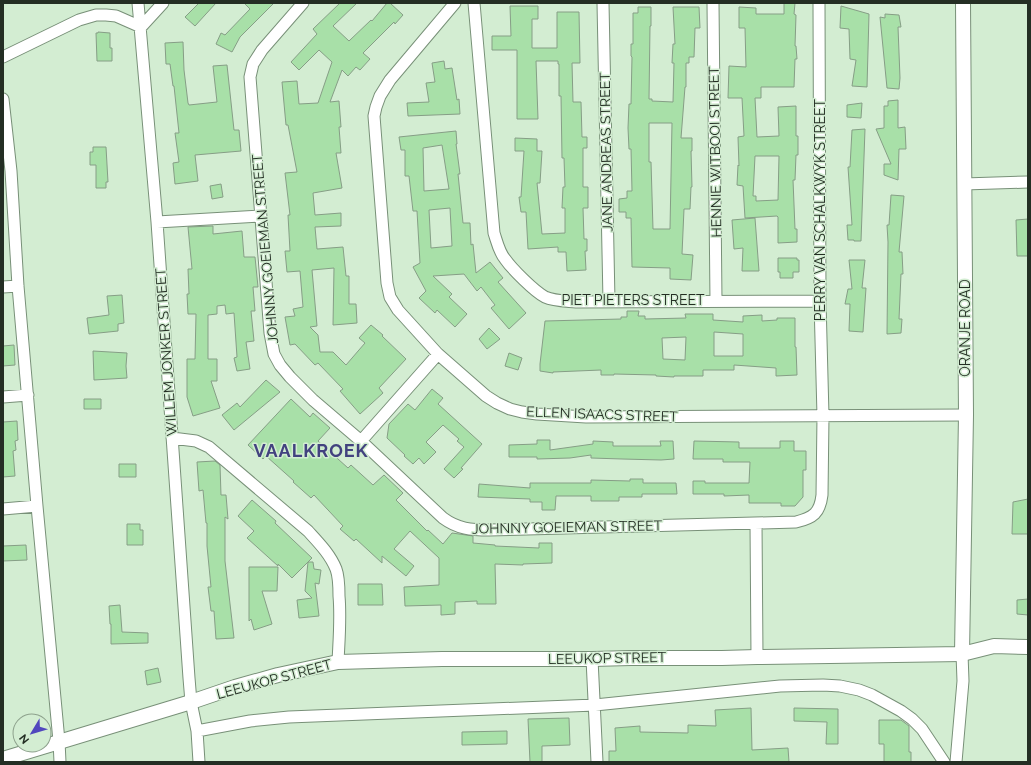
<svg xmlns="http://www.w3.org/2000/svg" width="1031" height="765" viewBox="0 0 1031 765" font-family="Raleway,sans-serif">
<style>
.building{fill:#a8e0a8;stroke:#869e86;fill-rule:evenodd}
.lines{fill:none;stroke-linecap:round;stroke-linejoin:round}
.minor-casing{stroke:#789078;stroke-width:13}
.tertiary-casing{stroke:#789078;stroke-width:16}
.minor{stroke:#fff;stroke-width:11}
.tertiary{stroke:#fff;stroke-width:14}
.labels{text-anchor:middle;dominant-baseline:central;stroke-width:3;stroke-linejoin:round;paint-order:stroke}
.street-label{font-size:14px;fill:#242e24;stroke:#d3edd2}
.district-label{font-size:18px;font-weight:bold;letter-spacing:1px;fill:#42427f;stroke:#d3edd2}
</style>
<rect width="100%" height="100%" fill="#d3edd2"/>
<path class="building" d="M199,3H216L195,26L185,17Z
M244,3H274L240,37L232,52L216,44L221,33L225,35L250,9Z
M340,3H357L333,26L349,41L371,20L372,21L387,3H390L403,15L395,24L394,22L363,53L370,59L360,70L356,67L348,76L342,70L330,102L339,101L341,127H339L341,153H336L342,188L313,193L315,215L341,213V226L315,227L317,249L343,247L346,276H349V304H356L357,323L333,325L334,268L312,270L317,326L310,327L318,335L320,352H333L346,365L365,343L359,338L371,325L383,335L382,336L406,359L379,388L383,393L360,414L340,391L343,389L318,363L315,365L295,344L290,345L285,317L295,316L293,309L303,307L300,271L287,272L285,251H290L288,215H290L285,173L297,172L288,125H286L282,82L297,81L299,104L318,103L332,62L319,50L299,70L291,62L317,34L313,29Z
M784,3H795L794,14L796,15L795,46H796L797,59H795L794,87H761V98H755L757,137L779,136L778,107L796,106V136H798V155H796L795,180H793L795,229H797V242L778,243V217L777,216L745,218L743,186L737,185L738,165L739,166L738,137L744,136L742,98H728L729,66L746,67L745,28H739V7L756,8V14H784ZM755,156H779L778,200L756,201V196H753Z
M510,6H538V19H532V48H557V12H579L580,63H572L573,102H581L582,137H587V148H583V187H588V208H583L584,239H587V251H585L586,270L567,271L566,252H558V247L528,249L526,212H521L519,197H521L524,151H515V138L537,139V151H542L540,183H537L542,234L565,233V208H562L563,187H565L564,158H562L561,96H559V64H558V61H536L538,119H517V50H492V36H511Z
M841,6L869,14L867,87L852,86L856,60L850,59L849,29L840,28Z
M638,7H651V26H650L649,99H652V101L673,102L674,63H672L673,44H675L673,7H699L700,28H695L694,57H689V63H686V87H685L681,138H692V151H691L692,187H691L690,209H684L682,254L693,255L691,280L670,279V268L632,267L631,218H626V212H619V199L627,198V191H632L631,149H629L628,128L629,104H631L632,57L631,56V44H633V13H638ZM649,123H672L670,229H653L651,162H649Z
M885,14L899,15L901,27H898L900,78L899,89L887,88L880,17L885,18Z
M98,32L110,33V48H112V61H97L96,33H98Z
M183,42L184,70L188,103L189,105L217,102L213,66L227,65L234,130H239L241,151L195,155L198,181L175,184L173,163L179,162L175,133H179L174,86H173L170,64H166L165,43Z
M444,61L445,69L452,68L457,100L459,99L460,114L408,116L407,103L429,102L426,83L435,82L432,63Z
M898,100V128L905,127L906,149H899L898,180L884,175V164H891L876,129L884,128V106H888V101Z
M862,103L861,118L847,117V105Z
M865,129L861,241H854V240H848L847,225H852L848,167H850L852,130Z
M456,131L457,144H456L460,174H458L463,223H470L471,245L473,244L476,273L490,262L503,278L498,282L526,313L509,329L491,308L495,305L481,287L477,291L464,274L433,276L452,294L449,297L467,314L455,327L437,310L435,313L419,298L426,291L413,267L420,263L417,211H413L409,176H405V150H401L399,137ZM442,145L449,189L424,191L423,148ZM450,208L452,246L431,248L429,210Z
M93,147H106L108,182H106V188H96V165H90V152H93Z
M221,184L223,197L212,199L210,186Z
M891,195L904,196L899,252H902L903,274H901L899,319H902L901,333L887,334L888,242L887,225H889Z
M755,218L759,271H742L743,248L734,249L732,220Z
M1028,219V256H1017L1016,220Z
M213,226V234L242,231L244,257H255L258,287H253L255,311H251L254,341L246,342L250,369L237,371L234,358L237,357L234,313L226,314L225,305L217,306V314L208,315V359H217V381H211L220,408L193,416L187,397V359H195L196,314H188L187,294H189L188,269H192L188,227Z
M778,258H797V260H799V272H793V278H780V272H778Z
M849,260H865L862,288H866L863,332L849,331L850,304H845L848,289H852Z
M122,295L124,323L118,324V331L89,334L87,318L109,315L107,296Z
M627,311H639L638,316H645V319L686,318L685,314H713V320L743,322V316L762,315V321L777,320V318H795V347H796L797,375L776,376V368L734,365V370H703V376H674V377L656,376V375L614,374V375H601V370L553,372V373L540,371V364L545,321L621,319V317H627ZM714,332L743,334V356H714ZM686,337L685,360L663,359L662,338Z
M489,328L500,339L487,349L479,339Z
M14,345L15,365L3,366V346Z
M93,351L127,353L126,366L127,378L94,380Z
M509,353L522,358L518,370L505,366Z
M266,380L280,392L234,430L222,415L237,403L240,407Z
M432,389L443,398L438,404L482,444L461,468L463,469L454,478L444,469L464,447L457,441L459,439L443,425L426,442L436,452L424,464L419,458L413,464L404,456L405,455L387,438L389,424L408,404L415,410Z
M84,399H101V409H84Z
M291,399L310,417L313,413L330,428L318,441L348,468L351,465L373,485L384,475L403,493L396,500L427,531L428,530L443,544L452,533L473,536V543L495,545V546L539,548V543H552V563L523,564V565L495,564L496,604H477V601L455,602V614L441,615V605L405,606L404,587L439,585V558L410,531L394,549L414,566L406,576L382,556V563L356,539L354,541L340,529L343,526L314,495L311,498L293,482L294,481L266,456L263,459L248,445Z
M17,421L18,440L15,441L16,450L13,451L15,476L3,477V422Z
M537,440H550V450L593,444V441L613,442V446H661L660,441H673L674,459L661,460L622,459L591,458V455L570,458L537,459V457H509V445L537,444Z
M694,441L739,442V448H780V441H794V451H806V470H803V497L795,506H781V503H749V495L724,496V494H693V481H705V483H749L750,462H723V459H693Z
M215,461L220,465L221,495H226L228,519L225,517V561L234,638L216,639L214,611H211L208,587H211L207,546V523H206L203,490L199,491L197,462Z
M119,464H136V477H119Z
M630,479H643V483H676L677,494H642V497H619V501H591V496H556L555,510H542V502H530V499L478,497L479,484L530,488V483H591V480L630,481Z
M1028,499V534H1012L1013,502Z
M252,500L276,521L275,523L312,558L292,578L278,564V566L247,538L254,531L238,516Z
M127,524H140V530H143V545H127Z
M26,545L27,560L3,561V546Z
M308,562H313L314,569L321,570L319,584L315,583L319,616L299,618L297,600L312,598L305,591Z
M249,567H278L277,591H262L272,624L254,630L251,619L249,621Z
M358,584H382L383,605H358Z
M1028,599V615L1017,614V600Z
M120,605L122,632L148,633V643L111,644V624H110L109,606Z
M158,668L161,682L147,685L145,671Z
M751,708L752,750L788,748L789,762H609V751H616L615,728L640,726V732L688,733V725L716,726L715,710Z
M794,708L838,709V744H826L827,722L794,721Z
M569,718L570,745L542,746V762H530L528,719Z
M879,720H901L909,726V752H911V762H884V744H879Z
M507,731V744L462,745V732Z"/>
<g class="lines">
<defs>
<path id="minor" d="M138,3L157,222L189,678L191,702L197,731L199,762
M303,3L262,50L253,64L250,77L270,333L274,354L280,365L290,377L313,400L361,441L443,518C458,529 471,530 489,530L796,522C813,518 820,513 822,495L823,416L820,301L819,3
M455,3L390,80L380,96L376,107L374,116L387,283L390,297L398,310L438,354L486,396L497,403L510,409L522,412L537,414L586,417L966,415
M474,3L494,233C497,242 499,252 505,259C512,269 534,291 545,297C554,301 566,301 576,302L820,301
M603,3L609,301
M713,3L716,301
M3,57L79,20L96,15H106L116,16L141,27L163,3
M3,99L11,171L18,286L37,506L59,741L60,762
M964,184L1028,182
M157,222L261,216
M3,287L18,286
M3,397L28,395
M172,438L196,441L209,447L308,531C318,542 330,554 336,569C339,577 339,587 339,596C341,618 339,640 338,662
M361,441L438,354
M3,509L37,506
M756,523L757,657
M592,659L597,762
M197,731L250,721L289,717L595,705L780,686L823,685L840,686L859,690L872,695L901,711L912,719L922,729L944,762
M956,762L963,681L962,654"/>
<path id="tertiary" d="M962,654L966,415L963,3
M3,759L191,702L235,687L278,675L338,662L442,659H592L631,658H722L757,657L830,656L962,654L994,646L1028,647"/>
</defs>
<use href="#minor" class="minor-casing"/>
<use href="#tertiary" class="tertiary-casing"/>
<use href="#minor" class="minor"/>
<use href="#tertiary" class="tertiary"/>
</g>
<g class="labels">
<g class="street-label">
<text transform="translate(606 152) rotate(-91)">JANE ANDREAS STREET</text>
<text transform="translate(715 152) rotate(-91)">HENNIE WITBOOI STREET</text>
<text transform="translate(820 210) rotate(-90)">PERRY VAN SCHALKWYK STREET</text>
<text transform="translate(265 249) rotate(-95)">JOHNNY GOEIEMAN STREET</text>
<text x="633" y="300">PIET PIETERS STREET</text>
<text transform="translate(965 328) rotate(-90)">ORANJE ROAD</text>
<text transform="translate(166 352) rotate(-94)">WILLEM JONKER STREET</text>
<text transform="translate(602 414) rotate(2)">ELLEN ISAACS STREET</text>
<text transform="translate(567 527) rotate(-1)">JOHNNY GOEIEMAN STREET</text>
<text transform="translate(607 658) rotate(-1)">LEEUKOP STREET</text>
<text transform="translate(274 679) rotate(-15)">LEEUKOP STREET</text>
</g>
<g class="district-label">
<text x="311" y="450">VAALKROEK</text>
</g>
</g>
<rect width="1031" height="765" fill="none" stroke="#242e24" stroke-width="8"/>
<g transform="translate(32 733) rotate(232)"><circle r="19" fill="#d3edd2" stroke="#8da18c"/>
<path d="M0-3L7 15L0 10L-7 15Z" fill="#5147be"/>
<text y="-6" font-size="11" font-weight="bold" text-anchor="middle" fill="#242e24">N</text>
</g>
</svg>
